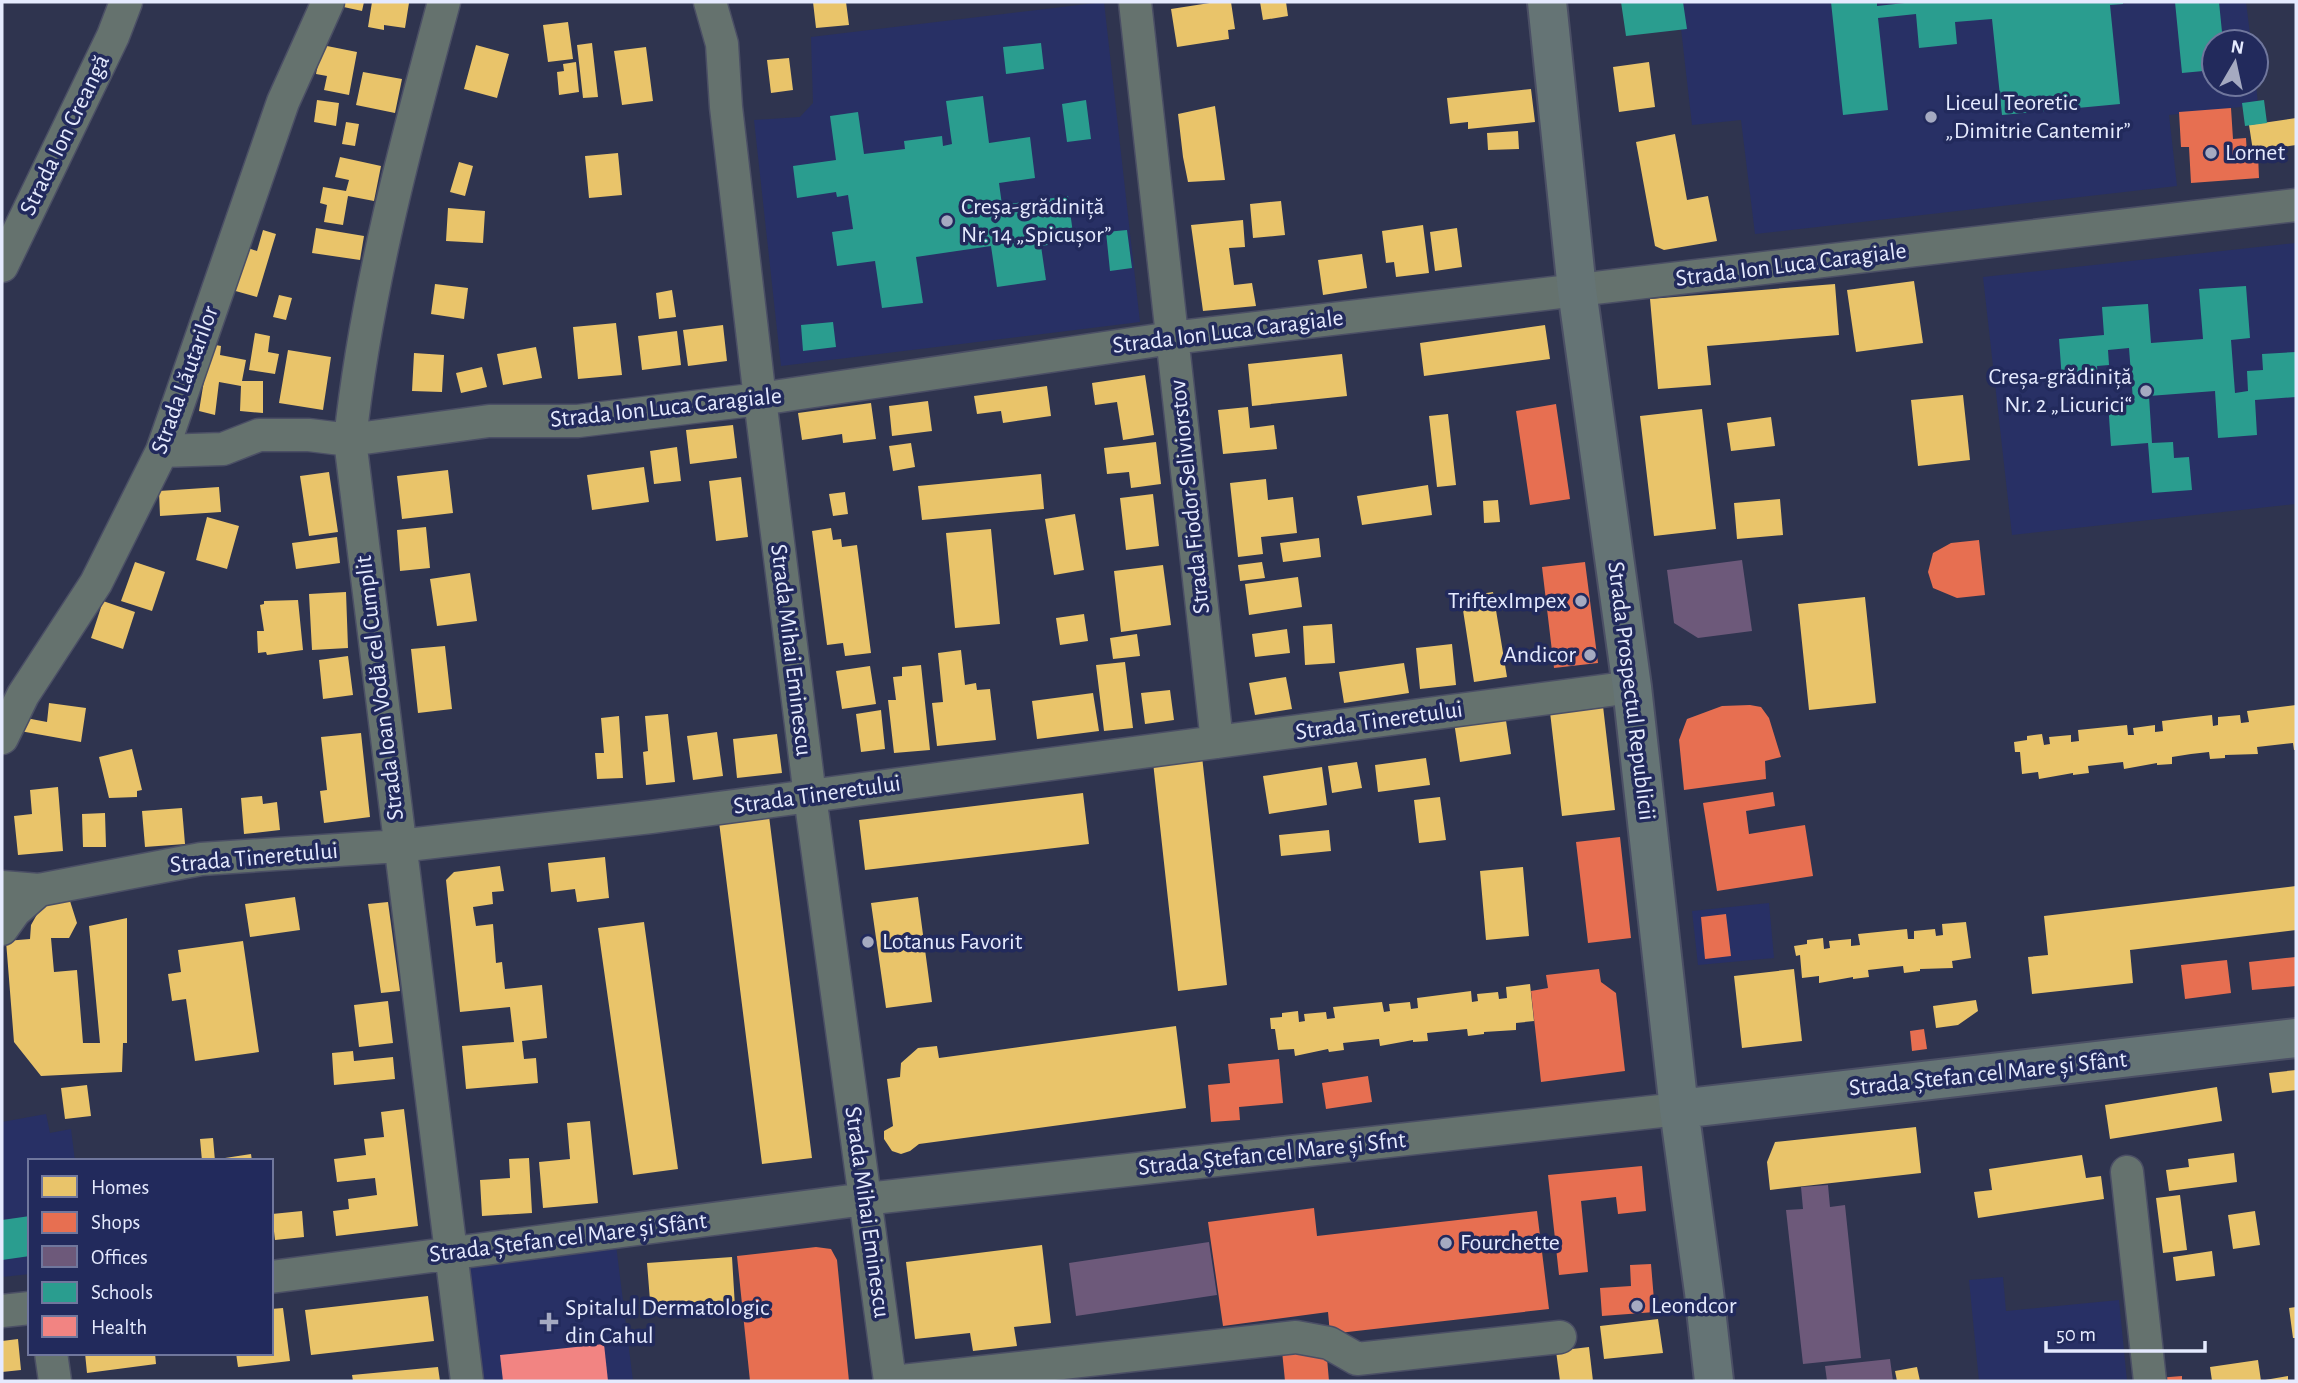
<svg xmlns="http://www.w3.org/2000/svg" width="2298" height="1383" viewBox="0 0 2298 1383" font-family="'Alegreya Sans',sans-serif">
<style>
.built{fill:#283065}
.homes{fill:#e9c46a}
.shops{fill:#e76f51}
.offices{fill:#6d597a}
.schools{fill:#2a9d8f}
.health{fill:#f28482}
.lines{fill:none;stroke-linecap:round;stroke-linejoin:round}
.minor-casing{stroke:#4b4f65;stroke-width:35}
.major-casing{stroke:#4b4f65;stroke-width:42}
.minor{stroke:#65726e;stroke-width:32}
.major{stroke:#657475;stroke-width:38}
.poi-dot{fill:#a5aac1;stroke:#222a5c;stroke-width:2.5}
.labels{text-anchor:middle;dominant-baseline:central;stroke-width:7;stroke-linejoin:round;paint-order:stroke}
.poi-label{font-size:24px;fill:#e5eafe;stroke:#222a5c;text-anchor:start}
.street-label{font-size:24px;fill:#e5eafe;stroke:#222a5c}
</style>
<rect width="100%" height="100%" fill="#2f344f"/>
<path class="built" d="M1104,2L1140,322L781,366L754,120L800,117L813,103L811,37Z
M1678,2H2246L2251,42H2214V84H2256L2258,105L2169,115L2177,186L1755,234L1741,120L1692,125Z
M2296,243V504L2012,535L1983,277Z
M1769,903L1774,958L1698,965L1692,911Z
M46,1114L50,1133L71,1129L75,1161H30V1274L2,1277V1122Z
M616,1245L633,1381H480L466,1263Z
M2003,1277L2006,1311L2119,1300L2127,1381H1979L1969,1280Z"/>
<path class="homes" d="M340,2H364L362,11L339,6Z
M372,2L409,3L405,28L384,25V30L368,27Z
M813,2H846L849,25L816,28Z
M1216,2H1231L1235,29L1228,30L1229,39L1177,47L1171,9Z
M1260,2H1286L1288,16L1263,20Z
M568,22L573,59L548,62L543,25Z
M592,43L598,97L583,98L577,45Z
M322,45L357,52L349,95L324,90L327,76L316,74Z
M476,45L509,54L497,98L464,89Z
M646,47L653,101L622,105L614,51Z
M789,58L793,90L771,93L767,60Z
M576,62L579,92L559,95L557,72L564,71L563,64Z
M1649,62L1655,107L1619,112L1613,67Z
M363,72L402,79L395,113L356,105Z
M1531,89L1535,122L1468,129V122L1450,124L1447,98Z
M317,100L339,103L336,126L314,122Z
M1215,106L1225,180L1188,182L1183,157L1178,114Z
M2296,118V145L2253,151L2249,125Z
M346,122L359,124L355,146L342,144Z
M1518,131L1519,149L1488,150L1487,133Z
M1675,134L1687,200L1708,196L1717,241L1664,250L1655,246L1636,142Z
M618,153L622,195L589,198L585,156Z
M340,157L381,166L374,201L348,196L343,225L324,222L327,205L320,203L323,187L346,191L349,180L335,177Z
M459,162L473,166L465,196L450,192Z
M1281,201L1285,235L1253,238L1250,204Z
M448,208L485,211L483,243L446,241Z
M1243,220L1245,247L1229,248L1234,285L1252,283L1256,306L1203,311L1191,225Z
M1423,225L1429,273L1396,277L1394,262L1386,263L1382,231Z
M316,228L364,236L360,260L312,253Z
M1457,228L1462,267L1435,271L1430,232Z
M263,230L276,234L257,297L232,290L245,247L257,251Z
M1362,254L1367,288L1323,295L1318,260Z
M1914,281L1923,343L1856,352L1847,290Z
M435,284L468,288L464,319L431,314Z
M1835,284L1839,335L1707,346L1711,385L1658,389L1650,299Z
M672,290L676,317L659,319L656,293Z
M279,295L292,298L286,320L273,317Z
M616,323L622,375L578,379L573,327Z
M723,325L727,361L688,366L683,330Z
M1545,325L1550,359L1424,376L1420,343Z
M677,331L681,365L642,370L638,336Z
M255,333L270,336L268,352L279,354L275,374L249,370Z
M210,344L221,346L220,355L246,360L242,381H263V413L240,411L241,386L219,382L215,415L199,411Z
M536,347L542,378L503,385L497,354Z
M288,350L331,357L323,410L279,403Z
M414,353L444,355L442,392L412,391Z
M1342,354L1347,396L1252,406L1248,364Z
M482,367L487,387L461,393L456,373Z
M1145,375L1154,435L1123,440L1117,402L1095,405L1092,383Z
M1047,386L1051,416L1003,423L1001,411L977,414L974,396Z
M1963,395L1970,460L1918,466L1911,400Z
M928,401L932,431L892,436L889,406Z
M871,403L876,439L843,443L842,434L802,440L798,413Z
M1248,407L1250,428L1274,425L1277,449L1223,454L1218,410Z
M1702,409L1716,529L1654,536L1640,416Z
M1448,414L1456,485L1437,487L1429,416Z
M1771,417L1775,446L1731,451L1727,423Z
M733,425L737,458L690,464L686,430Z
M1156,442L1161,484L1131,488L1129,472L1107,474L1104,448Z
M911,443L915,467L893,471L889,446Z
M677,447L681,481L654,484L650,451Z
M644,467L649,502L592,510L587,475Z
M448,470L453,513L402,519L397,476Z
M329,472L338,532L309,536L300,476Z
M1041,474L1044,509L922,520L918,486Z
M741,477L748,537L716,541L709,481Z
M1266,479L1268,500L1293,497L1297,533L1261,537L1263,554L1238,557L1230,483Z
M1428,485L1432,515L1362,525L1357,496Z
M219,487L221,512L160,516L159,491Z
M845,492L848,514L833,516L829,494Z
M1153,494L1159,546L1126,550L1120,498Z
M1780,499L1783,535L1737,539L1734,503Z
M1498,500L1500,522L1484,523L1483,501Z
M1075,514L1084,570L1054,575L1045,519Z
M207,517L239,526L227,569L196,560Z
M426,527L430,568L400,571L397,530Z
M831,528L833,540L841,539L842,547L857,545L871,653L845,656L843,643L827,645L812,531Z
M991,529L1000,624L955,628L946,533Z
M337,537L340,563L296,569L292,543Z
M1319,538L1321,557L1283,562L1280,543Z
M135,562L165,572L152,611L121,601Z
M1262,562L1265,578L1240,581L1238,565Z
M1163,565L1171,625L1121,632L1114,571Z
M470,573L477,621L437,626L430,579Z
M1298,577L1302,607L1249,615L1245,584Z
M346,592L348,648L312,650L309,594Z
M1493,592L1507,677L1474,682L1461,597Z
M1865,597L1876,703L1809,710L1798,604Z
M298,600L303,650L267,655L266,652L258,653L257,631H264L260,605L264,604V601Z
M103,601L135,612L123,649L91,638Z
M1084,614L1088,641L1060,645L1056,618Z
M1332,624L1335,663L1305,665L1303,626Z
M1287,629L1290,653L1255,657L1252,634Z
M1137,634L1140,656L1113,659L1110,638Z
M1452,644L1456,685L1420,689L1416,648Z
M445,646L452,709L418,713L411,649Z
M961,650L965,685L976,683L977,690L990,689L996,740L937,746L932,703L943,702L938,653Z
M348,656L353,695L323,699L319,660Z
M1125,662L1133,728L1104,731L1096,665Z
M1404,663L1409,693L1344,703L1339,672Z
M921,665L930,750L894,753L888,700H896L893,677L902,676V667Z
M870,666L876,704L842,709L836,671Z
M1286,677L1292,709L1255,715L1249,683Z
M1170,690L1174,720L1145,724L1141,693Z
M1093,693L1099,731L1037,739L1032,701Z
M49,703L86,708L81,742L20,731L26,718L47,722Z
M2296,705V750H2294L2293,743L2257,747L2258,754L2225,755V758L2210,759L2209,752L2191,754L2172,757V764L2157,765V763L2124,769L2123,762L2088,766L2089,773L2073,775V773L2039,779L2038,772L2022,774L2020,752H2015L2014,742L2027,740V736L2042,734L2044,745L2050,744L2049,737L2071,735V742L2079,741L2078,730L2127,725L2128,735H2134L2133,728L2155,725V732L2163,731L2162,721L2186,718L2212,715L2213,726L2218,725V717L2240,715L2241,723L2249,722L2247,711Z
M1603,706L1615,810L1562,816L1550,712Z
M881,710L885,749L861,752L856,714Z
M668,714L675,782L646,785L643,752L648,751L645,716Z
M1505,714L1511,754L1460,762L1454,722Z
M619,716L623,778L597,779L595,753H604L601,718Z
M717,732L723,776L693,780L687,736Z
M361,733L370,817L324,823L320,791L327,790L321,737Z
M777,734L782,773L737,778L733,739Z
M132,749L142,790L137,791V797L109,798L99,757Z
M1202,756L1227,985L1178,991L1153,762Z
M1426,758L1430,785L1378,792L1375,765Z
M1357,762L1362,788L1332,793L1328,766Z
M1322,767L1327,805L1269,814L1263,776Z
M58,787L63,851L18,855L14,816L32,814L30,790Z
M1083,793L1089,844L865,870L859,820Z
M262,796L263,804L277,802L280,830L244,834L241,798Z
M1440,797L1446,840L1419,843L1414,800Z
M182,808L185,844L145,847L142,811Z
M105,813L106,847H83L82,814Z
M769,816L812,1158L762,1164L719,822Z
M1329,830L1331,851L1281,856L1279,835Z
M605,857L609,898L577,902L575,889L551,892L548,863Z
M500,866L504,891L492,892L493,904L473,907L476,926L493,924L496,963L502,962L505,989L542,985L547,1038L522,1041L524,1059L536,1058L538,1083L466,1089L462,1046L514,1042L510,1007L460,1012L446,880L454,872Z
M1523,867L1529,936L1486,940L1480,871Z
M2296,886V930L2130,950L2133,983L2032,994L2028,957L2048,955L2044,916Z
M295,897L300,930L250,937L245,904Z
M918,897L932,1002L886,1008L871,903Z
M59,899L70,901L77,923L69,938H51L54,972L77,970L83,1043H100L89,926L127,918V1043H123L122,1072L41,1076L14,1042L6,941L30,939L31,925L44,902Z
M388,902L400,991L381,993L368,904Z
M644,922L678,1169L633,1175L598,928Z
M1966,922L1971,958L1952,961L1953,968L1920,969V971L1904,973L1903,966L1868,970L1869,977L1853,979V977L1819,983V976L1802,978L1800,955L1796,956L1794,946L1807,944V940L1823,938L1824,949L1830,948L1829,941L1851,939V946L1860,945L1858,934L1907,929L1908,939H1914V931L1935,929L1936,936L1943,935L1942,924Z
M243,941L259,1052L195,1061L186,999L172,1001L168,974L181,972L178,950Z
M1794,969L1802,1041L1742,1048L1734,976Z
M1530,984L1534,1021L1516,1023V1030L1484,1032V1034L1468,1036L1467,1029L1427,1033L1428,1041L1413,1042V1040L1380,1046L1379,1039L1343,1043L1344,1050L1329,1052L1328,1049L1295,1056L1294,1049L1278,1050L1275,1029H1271L1270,1018L1282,1017V1013L1298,1011L1299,1022L1305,1021L1304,1014L1326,1012L1327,1019L1335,1018L1333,1007L1382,1002L1384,1012L1390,1011L1389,1004L1410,1002L1411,1009L1418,1008L1417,998L1471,991L1472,1002L1478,1001L1477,994L1498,992L1499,999L1507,998L1506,987Z
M1976,1000L1978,1011L1958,1025L1936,1028L1933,1006Z
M388,1001L393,1043L359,1047L354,1005Z
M1176,1026L1186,1108L919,1144L910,1151L901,1154L892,1151L884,1139V1131L893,1126L887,1079L900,1077L901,1063L918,1048L937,1046L939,1058Z
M353,1051L354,1061L393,1057L395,1079L334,1085L332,1053Z
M2296,1070V1090L2272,1093L2269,1073Z
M87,1085L91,1116L65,1119L61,1088Z
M2217,1087L2222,1121L2110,1139L2105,1105Z
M404,1109L418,1226L336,1236L333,1211L349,1209L348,1199L377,1195L375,1178L337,1182L334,1159L366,1155L364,1139L384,1137L381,1112Z
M590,1121L598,1203L543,1208L539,1162L570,1159L567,1123Z
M1916,1127L1921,1173L1770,1190L1767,1162L1775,1142Z
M213,1138L215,1161H202L200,1139Z
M2234,1153L2237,1182L2169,1191L2166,1170L2189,1167L2188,1159Z
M251,1154L252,1161H225V1158Z
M2082,1155L2086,1178L2101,1176L2104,1199L1978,1218L1974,1192L1992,1190L1989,1169Z
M529,1158L532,1213L482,1216L480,1180L510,1178L509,1159Z
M2180,1195L2187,1250L2163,1253L2156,1198Z
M302,1211L304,1237L275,1240L272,1214Z
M2255,1211L2260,1245L2233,1249L2228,1215Z
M1042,1245L1051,1323L1014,1327L1017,1346L973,1351L970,1333L915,1339L906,1262Z
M2212,1251L2215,1276L2176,1281L2173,1257Z
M732,1257L735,1307L651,1313L647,1263Z
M428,1296L434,1341L311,1355L305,1310Z
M2296,1307V1338H2293L2289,1308Z
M283,1308L290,1361L238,1367L236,1353H271V1309Z
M1658,1319L1663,1353L1604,1359L1600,1326Z
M18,1339L21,1370L2,1372V1341Z
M1589,1347L1593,1381H1560L1556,1351Z
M85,1353H155L156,1364L87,1373Z
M2258,1360L2261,1381H2212L2210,1367Z
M438,1367L440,1381H353L352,1375Z
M1917,1367L1920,1381H1897L1895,1371Z
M2288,1376V1381H2265V1380Z"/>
<path class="shops" d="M2231,108L2233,139L2246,138L2247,155L2258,154L2259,178L2191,183L2189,147H2181L2179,112Z
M1556,404L1570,499L1530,505L1516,411Z
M1979,540L1985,595L1957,598L1933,588L1928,572L1933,553L1951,543Z
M1585,562L1598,663L1554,668L1542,567Z
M1750,705L1761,707L1769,718L1781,757L1765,761L1766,779L1684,790L1679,740L1687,719L1722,706Z
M1773,792L1775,806L1746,811L1749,834L1805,825L1813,876L1717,891L1703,803Z
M1620,837L1631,938L1588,943L1576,842Z
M1726,914L1731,956L1705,959L1701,917Z
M2296,957V986L2252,990L2249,962Z
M2227,960L2231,993L2185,999L2181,965Z
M1599,969L1601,982L1616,993L1625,1071L1541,1082L1531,991L1548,988L1546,975Z
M1924,1029L1927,1049L1912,1051L1910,1031Z
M1279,1059L1283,1103L1239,1107L1240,1120L1211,1122L1208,1085L1230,1083L1228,1064Z
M1368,1076L1372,1102L1326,1109L1322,1083Z
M1642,1166L1646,1211L1618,1214L1616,1197L1581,1201L1588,1272L1559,1275L1548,1175Z
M1314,1208L1317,1236L1537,1211L1549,1309L1330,1334L1328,1312L1223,1326L1208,1222Z
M816,1247L831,1249L837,1260L849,1381H750L737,1256Z
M1651,1264L1655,1312L1602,1316L1600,1288L1631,1286L1630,1265Z
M1326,1347L1329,1381H1285L1282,1351Z
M2182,1376V1381H2157V1378Z"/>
<path class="offices" d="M1742,560L1752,631L1698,638L1674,623L1667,570Z
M1828,1185L1830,1207L1845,1205L1861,1358L1803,1364L1786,1210L1803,1209L1801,1187Z
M1209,1242L1217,1295L1076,1316L1069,1263Z
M1890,1359L1893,1381H1827L1825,1366Z"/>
<path class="schools" d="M1621,2H1683L1687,29L1626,36Z
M1831,2H1877V6L1914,2H2123V4L2110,5L2120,104L2002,115L1992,19L1955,22L1957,44L1919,48L1916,14L1878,18L1888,110L1843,115Z
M2175,2H2219L2223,42H2214V70L2182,73Z
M1041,43L1044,69L1006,74L1003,47Z
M983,96L989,143L1030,137L1035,178L999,183L1002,205L1068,196L1074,241L1041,246L1046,280L997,287L991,246L916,257L923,303L882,308L875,261L837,266L832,232L853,229L848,195L837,197L836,192L797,198L793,166L836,160L830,116L858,112L864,154L905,149L904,141L942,136L943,146L952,144L946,101Z
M1086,100L1091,139L1067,142L1062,104Z
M2264,100L2267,123L2245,126L2242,103Z
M1127,230L1132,268L1110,271L1106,232Z
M2246,286L2250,338L2231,340L2235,393L2248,391L2247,371L2263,370L2262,354L2296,352V397L2255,400L2257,435L2218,438L2215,391L2149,396L2152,443L2173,442L2174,458L2189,457L2192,490L2152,493L2148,443L2111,446L2108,402L2133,400L2129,348L2108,350L2109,365L2097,366L2098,377L2062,380L2059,339L2104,335L2102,307L2148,304L2151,343L2203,339L2199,289Z
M833,322L836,347L803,351L801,325Z
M30,1216V1256L2,1260V1220Z"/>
<path class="health" d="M604,1344L608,1381H503L500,1355Z"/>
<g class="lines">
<defs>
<path id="minor" d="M444,2C405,146 366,291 350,440L467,1381
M710,2L722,44L726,107L760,399L810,796L890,1381
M1135,2L1217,742
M2,266L113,36L126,2
M162,451L223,449L259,435H309L350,440L489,421H578L760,399L1172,338L2296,205
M2,738L23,695L96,583L162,451L283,102L328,2
M2,887L39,890L201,859L399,846L651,817L1632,687
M2,929L15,911L39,890
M2127,1172L2150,1381
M271,1277L865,1199L1679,1109
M2,1311L30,1308
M51,1353L55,1381
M902,1381L1296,1337L1329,1343L1357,1359L1560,1337"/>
<path id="major" d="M1547,2L1577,290L1632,687L1679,1109L1704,1292L1714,1381
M1679,1109L2296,1038"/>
</defs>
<use href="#minor" class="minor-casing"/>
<use href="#major" class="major-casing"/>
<use href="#minor" class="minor"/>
<use href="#major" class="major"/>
</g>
<g class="poi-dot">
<circle cx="1931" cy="117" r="7"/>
<circle cx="2211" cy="153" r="7"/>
<circle cx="947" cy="221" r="7"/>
<circle cx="2146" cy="391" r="7"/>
<circle cx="1581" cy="601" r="7"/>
<circle cx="1590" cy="655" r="7"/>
<circle cx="868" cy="942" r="7"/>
<circle cx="1446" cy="1243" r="7"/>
<circle cx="1637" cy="1306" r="7"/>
<path d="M545.5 1311.5h7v7h7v7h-7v7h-7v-7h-7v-7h7z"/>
</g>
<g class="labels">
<g class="poi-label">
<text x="1945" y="103">Liceul Teoretic<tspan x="1945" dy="28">„Dimitrie Cantemir”</tspan></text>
<text x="2225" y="153">Lornet</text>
<text x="961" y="207">Creșa-grădiniță<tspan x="961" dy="28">Nr. 14 „Spicușor”</tspan></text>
<text x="2132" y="377" text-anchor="end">Creșa-grădiniță<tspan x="2132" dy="28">Nr. 2 „Licurici“</tspan></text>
<text x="1567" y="601" text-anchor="end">TriftexImpex</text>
<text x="1576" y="655" text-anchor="end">Andicor</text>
<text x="882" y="942">Lotanus Favorit</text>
<text x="1460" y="1243">Fourchette</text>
<text x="1651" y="1306">Leondcor</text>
<text x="565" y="1308">Spitalul Dermatologic<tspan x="565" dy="28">din Cahul</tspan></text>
</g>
<g class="street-label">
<text transform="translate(65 135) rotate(-64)">Strada Ion Creangă</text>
<text transform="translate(1791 265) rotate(-7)">Strada Ion Luca Caragiale</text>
<text transform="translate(1228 332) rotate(-7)">Strada Ion Luca Caragiale</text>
<text transform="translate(185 380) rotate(-70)">Strada Lăutarilor</text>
<text transform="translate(666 408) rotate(-6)">Strada Ion Luca Caragiale</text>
<text transform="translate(1190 497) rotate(-96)">Strada Fiodor Seliviorstov</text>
<text transform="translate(791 650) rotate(83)">Strada Mihai Eminescu</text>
<text transform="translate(380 688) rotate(-97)">Strada Ioan Vodă cel Cumplit</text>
<text transform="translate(1631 691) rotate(83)">Strada Prospectul Republicii</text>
<text transform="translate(1379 721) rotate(-8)">Strada Tineretului</text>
<text transform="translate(817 795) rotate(-8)">Strada Tineretului</text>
<text transform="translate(254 858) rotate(-5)">Strada Tineretului</text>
<text transform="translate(1988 1074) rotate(-6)">Strada Ștefan cel Mare și Sfânt</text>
<text transform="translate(1272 1154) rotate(-6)">Strada Ștefan cel Mare și Sfnt</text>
<text transform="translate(867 1212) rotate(82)">Strada Mihai Eminescu</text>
<text transform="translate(568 1238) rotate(-7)">Strada Ștefan cel Mare și Sfânt</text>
</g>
</g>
<rect width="2298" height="1383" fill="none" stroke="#e5eafe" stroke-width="7"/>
<rect x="28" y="1159" width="245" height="196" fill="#222a5c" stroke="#70779d" stroke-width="2"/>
<rect x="42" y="1176" width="35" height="21" fill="#e9c46a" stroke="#70779d" stroke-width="2"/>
<text x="91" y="1194" font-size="21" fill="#e5eafe">Homes</text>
<rect x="42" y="1212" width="35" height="21" fill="#e76f51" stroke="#70779d" stroke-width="2"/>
<text x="91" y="1229" font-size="21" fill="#e5eafe">Shops</text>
<rect x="42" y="1246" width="35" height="21" fill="#6d597a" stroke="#70779d" stroke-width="2"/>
<text x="91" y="1264" font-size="21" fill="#e5eafe">Offices</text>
<rect x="42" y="1282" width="35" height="21" fill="#2a9d8f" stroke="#70779d" stroke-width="2"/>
<text x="91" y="1299" font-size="21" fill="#e5eafe">Schools</text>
<rect x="42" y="1316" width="35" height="21" fill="#f28482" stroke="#70779d" stroke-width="2"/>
<text x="91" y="1334" font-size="21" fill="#e5eafe">Health</text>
<g transform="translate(2235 63) rotate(9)"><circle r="33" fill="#222a5c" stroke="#70779d" stroke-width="2"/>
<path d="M0-5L12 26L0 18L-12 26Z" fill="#a5aac1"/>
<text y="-10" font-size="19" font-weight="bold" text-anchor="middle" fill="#e5eafe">N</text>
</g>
<path d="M2046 1341v10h159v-10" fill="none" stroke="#e5eafe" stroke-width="3.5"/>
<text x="2056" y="1341" font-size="21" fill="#e5eafe" stroke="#222a5c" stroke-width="5" paint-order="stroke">50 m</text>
</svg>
